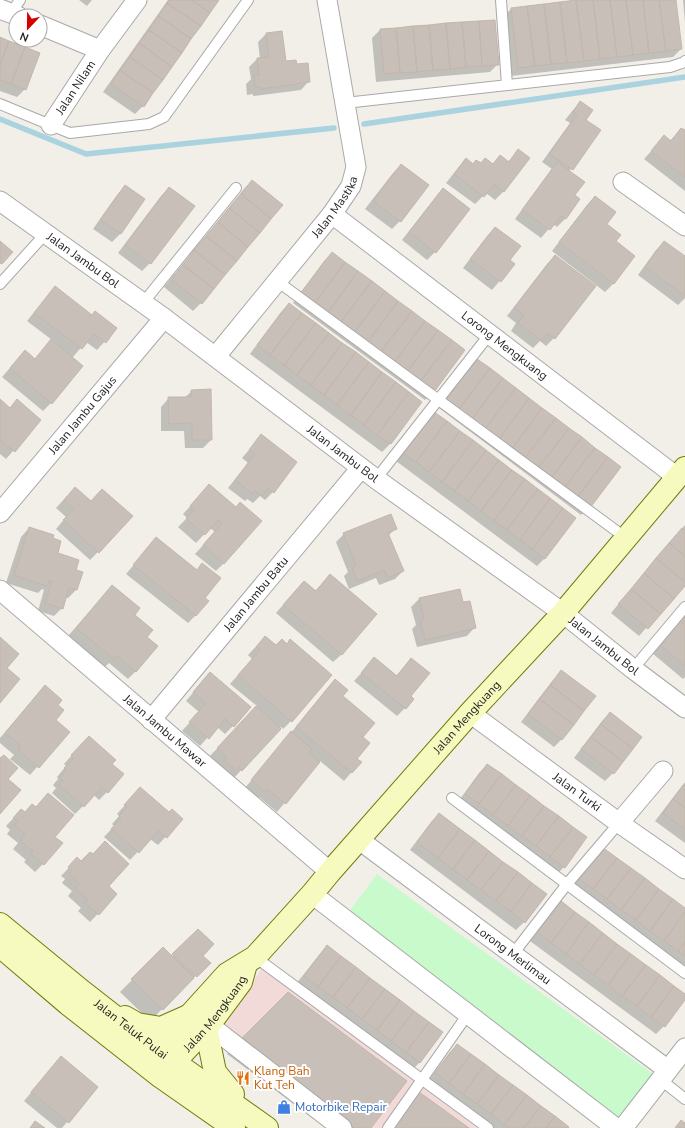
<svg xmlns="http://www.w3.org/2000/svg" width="685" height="1128" viewBox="0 0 685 1128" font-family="'Nunito Sans',sans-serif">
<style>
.commercial{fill:#f2dad9}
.park{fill:#c8facc}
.shadow{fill:#0003}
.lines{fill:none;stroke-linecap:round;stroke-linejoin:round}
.stream{stroke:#aad3df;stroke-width:5.5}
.building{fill:#c7bfb8;stroke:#c4b6ab}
.lane-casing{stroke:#a9a9a9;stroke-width:12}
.street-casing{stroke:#a9a9a9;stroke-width:21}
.secondary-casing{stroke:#707d05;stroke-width:24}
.lane{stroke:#fff;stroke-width:10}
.street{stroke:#fff;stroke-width:19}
.secondary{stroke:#f7fabf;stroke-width:22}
.labels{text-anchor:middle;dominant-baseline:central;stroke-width:4;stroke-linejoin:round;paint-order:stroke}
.street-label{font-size:12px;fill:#222;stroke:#fff}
.food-label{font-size:12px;fill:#c56008;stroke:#fff;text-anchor:start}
.shop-label{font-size:12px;fill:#366cbe;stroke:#fff;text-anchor:start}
</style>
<rect width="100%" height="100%" fill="#f2efe9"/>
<path class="commercial" d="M262,968L477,1128H352L222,1027Z"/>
<path class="park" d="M377,874L660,1079L628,1128L345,917Z"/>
<path class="shadow" d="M79,0H92L87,6Z
M168,0H217L143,106L135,114L103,92Z
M585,0H675L681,49L673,57L511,76L503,17L511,9Z
M683,0H685V23Z
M380,30L498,64L490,72L376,82L372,38Z
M281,32L285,62L296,66L309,81L301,90L253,96V94L247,95L246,84L251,79L249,67L257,59H260L258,42L266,34Z
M0,39L25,89L17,97L0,91Z
M581,102L585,120L600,130L569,172L574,196L579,199L565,219L557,227L553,224L541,238L515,219L552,169L542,162L570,123L565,120L573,110Z
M681,129L685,132V191L644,159L664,137L670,141Z
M518,151L528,158L503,192L495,200L486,193L475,204L446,183L458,168L466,160L473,165H492L500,156L508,162Z
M401,165L427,185L400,221L392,229L365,209L393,173Z
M252,181L201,303L193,311L164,287L244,189Z
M125,187L144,200L120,234L112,242L93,229L117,195Z
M169,188L150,263L142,271L118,253L161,196Z
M443,190L435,252L427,260L402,240L435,198Z
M595,197L605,225L614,241L634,256L613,284L605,292L552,251L587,205Z
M495,228L508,260L514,264L492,290L463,268L487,236Z
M664,242L685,258V298L678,305L638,275L656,250Z
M332,253L433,392L425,400L293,303L324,261Z
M555,256L554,338L546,346L540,341L533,348L511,331L516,323L507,316L547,264Z
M55,288L92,316L116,329L97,350L86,342L72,358L51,403L43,411L2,377L17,360H34L52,340L27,321L47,296Z
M289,304L421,402L390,444L382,452L250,354L281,312Z
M477,360L589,507L581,515L439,408L469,368Z
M192,391L211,440L203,448H185L184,431H161V407L169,398H184Z
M0,401L10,408L17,401L40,420L6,459L0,454Z
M426,421L545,558L537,566L396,461Z
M261,436L273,492L265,500L260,496L253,503L247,499L245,501L228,488L248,463L242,458Z
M209,486L235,508L224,563L216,571L195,554L215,532L210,528L196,543L178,527L187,518L183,514Z
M67,496L98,552L90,560L56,529L66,517L56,508Z
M685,525V584L639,636L611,613Z
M29,528L52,539L56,554L75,570L76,590L68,598L65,597L62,608L54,616L38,611L44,590L42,589L38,593L6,583L21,537Z
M396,528L388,536L403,571L395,579L379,585L376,578L349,589L344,576L348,572L336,542L344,534Z
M156,539L196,571L203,564V598L196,615L188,623L126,574Z
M330,575L342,654L333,662L276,613L296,590L315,591Z
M112,586L133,615L145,637L136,671L128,679L109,663L105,667L68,636Z
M419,599L462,603L475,627L467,636L417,647L412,629L416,625L411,607Z
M685,614V677L683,679L652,653Z
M265,637L291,721L283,729L281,727L234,778L216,769L220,765L210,756L257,706L230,684L252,659L248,655Z
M374,659L396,676L411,659L410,696L405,708L397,716L354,681Z
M561,672L562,739L554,747L521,722L553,680Z
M335,680L362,737L356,759L360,762L344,781L320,761L277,812L259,797L256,799L244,789Z
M202,682L233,726L225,734L217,727L200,746L182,731L199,712L186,701Z
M45,686L57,705L54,720L68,732L30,775L10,759L14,755L0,743V738Z
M610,713L641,737L613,773L605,781L574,758L602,721Z
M81,745L111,764L107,792L99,800L94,795L75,814L52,793L56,788L53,785L58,779L57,777L66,766L64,764Z
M487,765L564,867L556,875L458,802L479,773Z
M685,782V843L655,821Z
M48,795L54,837L43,864L35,872L24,862L26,860L13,849L18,843L7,834L10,830L6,826L21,810L24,813L35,808Z
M132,797L182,819L158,845L150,839L130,860L104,837L114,826L112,824L119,816L117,814Z
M439,814L524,922L516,930L410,850L431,822Z
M595,856L685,909V970L572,887Z
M77,859L116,895L90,922L78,911L81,908L68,896L72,891L62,883L65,879L61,876Z
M561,903L685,995V998L664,1026L656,1034L530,941L553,911Z
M198,930L201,956L209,963L150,1021L120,992L163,949L171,957Z
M327,947L420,1062L412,1070L296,984L319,955Z
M288,993L370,1128H326L227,1054Z
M457,1045L569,1128H490L428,1081L449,1053Z
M53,1066L97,1087L62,1128H57L24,1101Z"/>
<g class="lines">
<path class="stream" d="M0,119L86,154L334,128
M364,124L685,77"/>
</g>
<path class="building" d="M169,0H192L210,13L201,26L167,3Z
M192,0H219L210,13Z
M576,0L584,61L567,63L560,2Z
M576,0H593L600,59L584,61Z
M593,0H610L617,57L600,59Z
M610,0H626L633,55L617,57Z
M626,0H643L649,53L633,55Z
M643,0H659L666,51L649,53Z
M659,0H676L682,49L666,51Z
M560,2L567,63L551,64L544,4Z
M167,3L201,26L191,39L158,16Z
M544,4L551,64L535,66L527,6Z
M527,6L535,66L518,68L511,8Z
M158,16L191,39L182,53L149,30Z
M495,20L499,65L482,66L479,21Z
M479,21L482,66L466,67L462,22Z
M462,22L466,67L450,69L446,23Z
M446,23L450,69L433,70L429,25Z
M429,25L433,70L417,72L413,26Z
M413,26L417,72L400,73L396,28Z
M396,28L400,73L384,74L380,29Z
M149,30L182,53L172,67L139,43Z
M282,31L286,61L296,60L297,64L308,63L310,82L261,89V87H255L254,75H259L257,58L269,57L266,33Z
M0,37L9,41L0,65Z
M9,41L25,47L11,84L0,80V65Z
M139,43L172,67L163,80L130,57Z
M25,47L40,53L26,90L11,84Z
M130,57L163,80L153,93L120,70Z
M120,70L153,93L144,107L111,84Z
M580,101L593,110L586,120L601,130L573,170L549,154L577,115L573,112Z
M681,128L685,130V177L651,151L664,135L671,141Z
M518,149L530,158L504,192L494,184L484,197L454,174L466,158L473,164L476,160L481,163L485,158L493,164L500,155L509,162Z
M557,162L585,182L575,195L580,199L566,219L561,216L550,230L522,210Z
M401,164L429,185L401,222L373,201Z
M252,180L283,205L271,219L241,194Z
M125,185L145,199L121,234L100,220Z
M169,187L195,206L151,264L125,245Z
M443,188L470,209L436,253L409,232Z
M241,194L271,219L260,233L229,208Z
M595,196L616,212L607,224L621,235L616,241L635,256L614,284L559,242Z
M229,208L260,233L248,247L218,222Z
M218,222L248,247L237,261L206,236Z
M495,227L521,246L510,260L515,264L501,282L470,259Z
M206,236L237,261L225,275L194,250Z
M0,241L13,252L2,264L0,263Z
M664,241L685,256V296L645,267Z
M194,250L225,275L214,289L183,265Z
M332,252L345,262L314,304L300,294Z
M555,255L596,286L555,339L548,333L542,341L518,323L524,315L514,308Z
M345,262L358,271L327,314L314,304Z
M183,265L214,289L202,304L171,279Z
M358,271L372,281L340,323L327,314Z
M372,281L385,291L354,333L340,323Z
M55,286L92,315L95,311L117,328L106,343L94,334L82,349L34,313Z
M385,291L398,301L367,343L354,333Z
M398,301L412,311L380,353L367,343Z
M289,303L302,313L270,355L257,345Z
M412,311L425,321L394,363L380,353Z
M302,313L316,323L284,365L270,355Z
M425,321L438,330L407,372L394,363Z
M316,323L329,333L297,375L284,365Z
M438,330L452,340L420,382L407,372Z
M329,333L342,343L311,385L297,375Z
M51,339L83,366L52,404L10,368L25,350L35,359Z
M452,340L465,350L434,392L420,382Z
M342,343L356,352L324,395L311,385Z
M356,352L369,362L337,405L324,395Z
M477,359L490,368L459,409L446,399Z
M369,362L382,372L351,415L337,405Z
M490,368L503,378L472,419L459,409Z
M382,372L396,382L364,425L351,415Z
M503,378L516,388L485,429L472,419Z
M396,382L409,392L377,435L364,425Z
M516,388L529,398L499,439L485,429Z
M211,389L212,440H192V423L169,424L168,397H191V390Z
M409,392L422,402L391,444L377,435Z
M529,398L542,408L512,449L499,439Z
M0,399L10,408L17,399L41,420L15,452L0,440Z
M542,408L556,418L525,458L512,449Z
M434,412L447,421L416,462L403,453Z
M556,418L569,428L538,468L525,458Z
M447,421L460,431L429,472L416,462Z
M569,428L582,437L551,478L538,468Z
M460,431L473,440L442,482L429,472Z
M261,434L297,462L274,493L268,488L262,496L255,491L253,494L235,480L255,454L249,450Z
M582,437L595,448L564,488L551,478Z
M473,440L486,450L455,491L442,482Z
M595,448L608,457L577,498L564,488Z
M486,450L499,460L468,501L455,491Z
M608,457L621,467L590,508L577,498Z
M499,460L512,470L481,511L468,501Z
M512,470L525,479L494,521L481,511Z
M525,479L538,489L507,530L494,521Z
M209,484L236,507L240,502L262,521L224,564L203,545L222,523L218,520L205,535L186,519L194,509L190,506Z
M75,487L91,501L102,489L133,516L99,553L63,520L74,509L64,500Z
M538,489L550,498L520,540L507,530Z
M550,498L563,508L532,549L520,540Z
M563,508L576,518L545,559L532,549Z
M391,514L397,529L388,533L404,571L388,578L384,570L357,581L352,567L356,565L343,533Z
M29,527L54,535L53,538L61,541L58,553L79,560L76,570L83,572L77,590L69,588L63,609L45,603L52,582L49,581L47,586L14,575Z
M682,528L685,530V556L669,543Z
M156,537L197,570L202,563L221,578L205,598L209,601L196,616L133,565Z
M669,543L685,556V582L656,558Z
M656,558L685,582V586L674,599L644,573Z
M644,573L674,599L661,614L631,589Z
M330,574L377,614L342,655L283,605L304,581L316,591Z
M112,585L140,608L135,615L153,630L147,637L158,646L136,672L117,656L114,659L76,628Z
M460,589L463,602L470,601L476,628L425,640L420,620L424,619L419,598Z
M631,589L661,614L648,629L618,604Z
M685,614V625L680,620Z
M680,620L685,625V666L659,644Z
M265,636L276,645L282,639L287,644L290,639L332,675L292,722L238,675L260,650L256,647Z
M0,637L19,654L7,668L20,679L0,703Z
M374,657L397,676L411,658L430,673L411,696L414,699L406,709L361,673Z
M561,670L596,696L584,711L550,685Z
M210,672L251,707L234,727L225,719L209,739L189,722L206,703L193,692Z
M335,679L348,690L343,696L375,723L363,737L370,743L357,759L362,762L352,773L296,727Z
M45,685L62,700L58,705L64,710L56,720L70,732L39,768L18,750L21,746L5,733Z
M550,685L584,711L574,725L539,699Z
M539,699L574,725L562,740L528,714Z
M256,706L281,729L242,771L239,767L236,771L224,760L227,757L217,748Z
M610,712L642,737L633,749L601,724Z
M601,724L633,749L623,762L591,737Z
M291,731L312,749L309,753L320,762L286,804L267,789L265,792L251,780Z
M89,736L116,760L112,764L124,774L108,793L102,787L84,807L59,785L63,780L60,777L66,770L64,768L74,758L71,755Z
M591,737L623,762L614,774L581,749Z
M4,755L18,768L8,779L21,790L0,814V758Z
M487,764L502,774L479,804L465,794Z
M502,774L516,785L493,815L479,804Z
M516,785L530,795L508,826L493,815Z
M683,785L685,786V808L673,799Z
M140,787L169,812L172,809L183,819L167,838L158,831L139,853L111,829L121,818L119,816L127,807L124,805Z
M48,793L74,815L55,837L63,843L44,865L31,854L33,851L20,841L25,834L14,825L18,821L13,818L21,809L25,812L32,804L36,807Z
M530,795L544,806L522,836L508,826Z
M673,799L685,808V829L663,813Z
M544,806L559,816L536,846L522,836Z
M439,813L460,829L438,858L417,842Z
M559,816L573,827L550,857L536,846Z
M573,827L587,837L565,868L550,857Z
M460,829L475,840L453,869L438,858Z
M475,840L489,851L467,880L453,869Z
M105,841L129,864L109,886L117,894L99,915L85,903L88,900L75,888L79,883L69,874L72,871L68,867L77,857L81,861L90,852L93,854Z
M602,847L617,858L593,889L579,879Z
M489,851L503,862L481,890L467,880Z
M617,858L631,868L607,899L593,889Z
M503,862L518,872L496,901L481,890Z
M631,868L645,878L621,910L607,899Z
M518,872L532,883L511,912L496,901Z
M645,878L659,889L636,920L621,910Z
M532,883L547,894L525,923L511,912Z
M659,889L673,899L650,931L636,920Z
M673,899L685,908V912L664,941L650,931Z
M561,901L575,912L551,943L537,932Z
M575,912L589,922L566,954L551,943Z
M685,912V942L678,951L664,941Z
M589,922L603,933L580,964L566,954Z
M198,929L214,944L203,956L211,963L197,977L189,969L188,970L172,954Z
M603,933L617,944L594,975L580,964Z
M685,942V956L678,951Z
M617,944L631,954L608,985L594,975Z
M327,945L341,956L318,987L304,976Z
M163,947L194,978L163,1010L131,979Z
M631,954L646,965L622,996L608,985Z
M341,956L356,967L333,997L318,987Z
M646,965L660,975L637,1006L622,996Z
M356,967L370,978L347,1008L333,997Z
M660,975L674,986L651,1017L637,1006Z
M370,978L385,989L362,1019L347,1008Z
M674,986L685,994V1000L665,1027L651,1017Z
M385,989L400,1000L377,1030L362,1019Z
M288,992L407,1081L371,1128H354L238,1042Z
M400,1000L414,1011L391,1041L377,1030Z
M414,1011L429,1022L406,1052L391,1041Z
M429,1022L443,1032L420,1063L406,1052Z
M457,1044L471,1054L449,1083L435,1073Z
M471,1054L485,1064L463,1094L449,1083Z
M61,1056L98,1087L69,1123L31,1092Z
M485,1064L499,1075L477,1104L463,1094Z
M499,1075L513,1085L491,1114L477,1104Z
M513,1085L527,1095L504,1125L491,1114Z
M419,1092L469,1128H393Z
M527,1095L541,1106L524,1128H509L504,1125Z
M541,1106L555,1116L546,1128H524Z
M555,1116L569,1127L567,1128H546Z
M681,1120L685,1123V1128H675Z
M35,1121L45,1128H30Z"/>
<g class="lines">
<defs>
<path id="lane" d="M501,0L507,85
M11,13L20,0
M345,103L670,67L685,62V61
M0,104L70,133L149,124L164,117L248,0
M277,281L626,538
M0,284L46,233
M143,303L236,188
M376,479L489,335
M633,669L685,607
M452,798L685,973
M513,954L567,884L619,823
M255,957L488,1128
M660,1079L685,1099
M388,1128L468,1014"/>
<g id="street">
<path d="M0,9L18,16"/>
<path d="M40,25L100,50"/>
<path id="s1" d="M51,125L100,50L137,0"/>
<path d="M623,182L685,226"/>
<path id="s2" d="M0,201L164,318L376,479L563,613L633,669L685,708"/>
<path id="s3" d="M332,214L677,477"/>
<path id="s4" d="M216,356L332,214L351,186L356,167L327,0"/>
<path id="s5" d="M0,513L164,318"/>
<path id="s6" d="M0,590L330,872"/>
<path id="s7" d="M470,713L619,823L685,869"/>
<path id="s8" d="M151,720L361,468"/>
<path d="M619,823L663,771"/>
<path id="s9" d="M358,839L668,1070"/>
<path d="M312,894L616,1128"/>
<path d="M209,1025L342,1128"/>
<path d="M623,1128L685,1048"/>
</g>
<g id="secondary">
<path id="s10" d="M0,924L83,992L160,1052L267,1128"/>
<path d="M0,946L68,1004L161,1077L234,1128"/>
<path d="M125,1017L137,1024L161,1028L188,1016"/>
<path d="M206,1028L215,1072L233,1094"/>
<path id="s11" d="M148,1066L189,1016L227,974L255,957L312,894L330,872L470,713L563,613L685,468"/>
<path id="s12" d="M165,1072L209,1025L241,982L246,964"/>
</g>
</defs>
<use href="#lane" class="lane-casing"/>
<use href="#street" class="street-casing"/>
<use href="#secondary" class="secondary-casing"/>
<use href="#lane" class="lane"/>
<use href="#street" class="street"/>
<use href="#secondary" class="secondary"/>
</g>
<defs>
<symbol id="restaurant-bare" viewBox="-9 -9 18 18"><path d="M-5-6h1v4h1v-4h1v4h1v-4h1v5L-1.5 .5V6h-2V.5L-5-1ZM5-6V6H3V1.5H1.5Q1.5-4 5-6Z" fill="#e8710a" stroke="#fff" stroke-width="2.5" paint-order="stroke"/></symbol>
<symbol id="shop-bare" viewBox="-9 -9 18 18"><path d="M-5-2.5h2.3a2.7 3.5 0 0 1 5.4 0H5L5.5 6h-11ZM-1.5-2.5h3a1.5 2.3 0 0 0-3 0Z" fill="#3f7fe0" stroke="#fff" stroke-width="2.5" paint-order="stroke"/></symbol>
</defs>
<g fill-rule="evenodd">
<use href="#restaurant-bare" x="233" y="1068" width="20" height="20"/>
<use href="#shop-bare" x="274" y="1097" width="20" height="20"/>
</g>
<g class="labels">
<g class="street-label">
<text stroke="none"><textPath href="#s1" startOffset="45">Jalan Nilam</textPath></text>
<text stroke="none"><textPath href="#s4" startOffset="191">Jalan Mastika</textPath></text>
<text stroke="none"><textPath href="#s2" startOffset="102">Jalan Jambu Bol</textPath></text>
<text stroke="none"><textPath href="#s3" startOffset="217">Lorong Mengkuang</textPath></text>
<text stroke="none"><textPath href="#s5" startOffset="128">Jalan Jambu Gajus</textPath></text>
<text stroke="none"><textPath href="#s2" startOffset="426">Jalan Jambu Bol</textPath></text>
<text stroke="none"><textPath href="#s8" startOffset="164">Jalan Jambu Batu</textPath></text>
<text stroke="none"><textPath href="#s2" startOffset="750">Jalan Jambu Bol</textPath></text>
<text stroke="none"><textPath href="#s11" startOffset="474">Jalan Mengkuang</textPath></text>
<text stroke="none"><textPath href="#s6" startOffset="217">Jalan Jambu Mawar</textPath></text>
<text stroke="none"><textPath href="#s7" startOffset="133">Jalan Turki</textPath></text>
<text stroke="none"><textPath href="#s9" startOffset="193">Lorong Merlimau</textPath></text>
<text stroke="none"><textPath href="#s12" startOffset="77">Jalan Mengkuang</textPath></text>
<text stroke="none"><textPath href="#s10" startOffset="168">Jalan Teluk Pulai</textPath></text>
</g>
<g class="food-label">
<text x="254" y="1071">Klang Bah<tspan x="254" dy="14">Kut Teh</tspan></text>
</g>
<g class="shop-label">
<text x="295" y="1107">Motorbike Repair</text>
</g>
</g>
<g transform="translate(28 28) rotate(202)"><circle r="19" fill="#ffffff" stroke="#a7a7a7"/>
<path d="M0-3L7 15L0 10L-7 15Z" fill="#d40000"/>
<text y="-6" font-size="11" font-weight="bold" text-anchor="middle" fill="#222222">N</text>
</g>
</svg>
